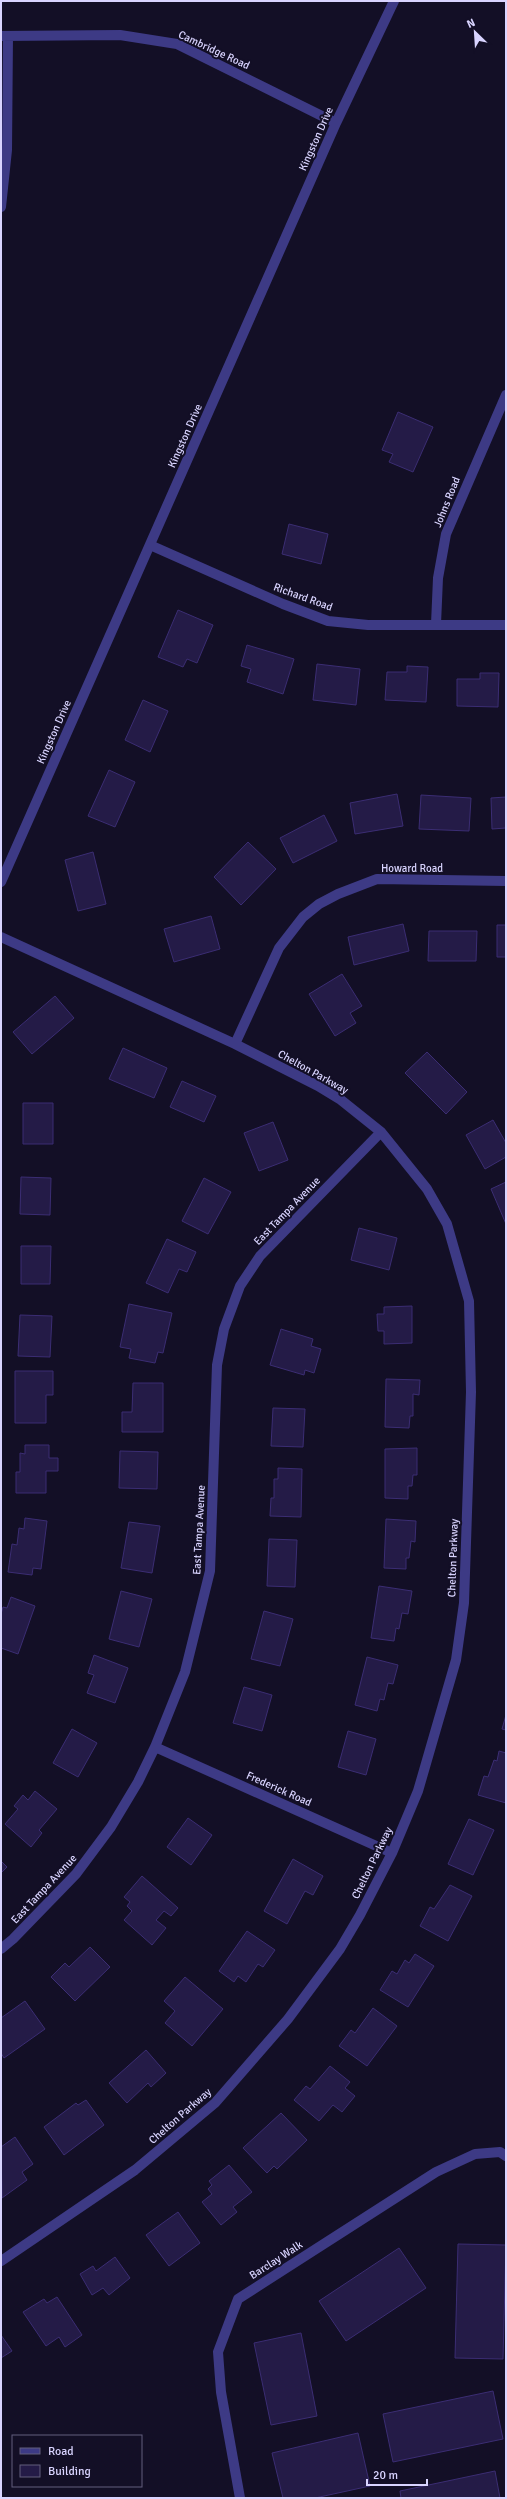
<svg xmlns="http://www.w3.org/2000/svg" width="507" height="2499" viewBox="0 0 507 2499" font-family="Signika,sans-serif">
<style>
.building{fill:#241b47;stroke:#3b2d73}
.lines{fill:none;stroke-linecap:round;stroke-linejoin:round}
.street{stroke:#3d3a85;stroke-width:10}
.labels{text-anchor:middle;dominant-baseline:central;stroke-width:4;stroke-linejoin:round;paint-order:stroke}
.street-label{font-size:11px;fill:#d9d4ff;stroke:#130f26}
</style>
<rect width="100%" height="100%" fill="#130f26"/>
<path class="building" d="M398,412L433,427L413,472L389,462L393,454L382,450Z
M289,524L328,534L321,564L282,554Z
M178,610L213,625L197,663L187,659L183,667L158,657Z
M247,645L294,659L283,694L247,682L251,669L241,666Z
M317,664L360,669L356,705L313,700Z
M407,666L428,667L426,702L385,700L387,672H407Z
M480,673H499L498,707L457,706V679H480Z
M143,700L168,711L150,752L125,740Z
M109,770L135,782L115,827L88,816Z
M397,794L403,826L355,834L350,803Z
M421,795L471,798L469,831L419,829Z
M506,797V828L492,829L491,798Z
M324,815L337,841L293,863L280,838Z
M248,842L276,869L241,905L214,877Z
M93,852L106,904L78,911L65,860Z
M211,916L220,949L174,962L164,929Z
M403,924L409,951L354,965L348,937Z
M497,925H506V957H497Z
M429,931H477L476,961H428Z
M342,974L362,1006L350,1013L356,1023L335,1036L309,994Z
M55,996L74,1018L32,1054L13,1032Z
M123,1048L167,1068L154,1098L109,1079Z
M427,1052L467,1092L446,1114L405,1073Z
M182,1081L216,1096L204,1122L170,1107Z
M23,1103H53V1144H23Z
M493,1120L506,1143V1157L485,1169L466,1135Z
M273,1122L288,1160L259,1171L244,1133Z
M21,1177L51,1178L50,1215L20,1214Z
M204,1178L231,1192L208,1234L182,1221Z
M506,1182V1224L491,1189Z
M359,1228L397,1238L389,1270L351,1260Z
M167,1239L196,1252L187,1272L179,1269L168,1293L146,1283Z
M21,1246H51L50,1284H21Z
M129,1304L172,1313L163,1353L158,1352L155,1363L129,1358L131,1349L120,1347Z
M412,1306V1343L384,1344V1331H378L377,1314H384V1307Z
M20,1315L52,1316L50,1357L18,1356Z
M281,1329L313,1339L311,1346L321,1349L314,1373L305,1370L304,1375L270,1365Z
M15,1371H53V1395H46V1423H15Z
M386,1379L420,1380L419,1395L413,1394V1416H410L409,1428L385,1427Z
M133,1383H163V1432H122V1412H132Z
M273,1408L305,1409L303,1447L271,1446Z
M25,1445H49V1458H58V1471H46V1493H16V1472H20V1453L25,1454Z
M417,1448V1475H413L412,1486H408V1499L385,1498V1449Z
M120,1451L158,1452L157,1489L119,1488Z
M278,1468L302,1469L301,1517L270,1516L271,1498H274V1479H278Z
M25,1518L47,1521L41,1569L33,1568L32,1575L8,1572L12,1544L17,1545L19,1528L24,1529Z
M386,1519L416,1521L415,1542L411,1541L409,1558H406V1569L384,1568Z
M129,1522L160,1526L152,1573L121,1568Z
M269,1539L297,1540L295,1587L267,1586Z
M379,1586L412,1591L408,1614L402,1613L399,1629L396,1628L394,1641L371,1638Z
M121,1591L152,1599L139,1647L109,1639Z
M11,1597L35,1606L18,1654L1,1648V1614L3,1607L7,1608Z
M264,1611L293,1619L280,1666L251,1659Z
M94,1655L128,1668L115,1703L87,1693L94,1675L88,1673Z
M367,1657L398,1665L393,1684L388,1683L384,1700L380,1699L377,1711L355,1705Z
M244,1687L272,1695L262,1731L233,1723Z
M506,1715V1730L502,1729Z
M72,1729L97,1743L78,1777L53,1763Z
M348,1731L376,1739L366,1775L338,1767Z
M499,1751L506,1753V1803L478,1795L484,1776L488,1777L494,1760L497,1761Z
M35,1791L57,1809L39,1830L42,1833L31,1847L5,1824L18,1809L14,1806L23,1795L28,1800Z
M188,1818L212,1835L191,1865L167,1847Z
M469,1819L494,1830L473,1875L448,1864Z
M293,1859L323,1876L313,1895L305,1891L287,1924L264,1911Z
M1,1861L7,1867L1,1873Z
M142,1876L178,1908L171,1916L164,1911L156,1920L166,1928L152,1945L124,1920L132,1911L127,1906L130,1902L124,1897Z
M450,1885L472,1896L448,1941L420,1926L430,1907L434,1909Z
M247,1931L275,1950L263,1967L258,1964L246,1982L238,1976L234,1982L219,1971Z
M90,1947L110,1967L75,2001L51,1977L65,1963L69,1967Z
M415,1954L434,1966L408,2007L380,1990L392,1971L397,1974L405,1960L409,1963Z
M185,1977L223,2009L192,2046L165,2023L175,2011L164,2001Z
M25,2001L45,2029L4,2058L1,2053V2018Z
M373,2008L397,2026L367,2066L339,2046L351,2030L355,2033Z
M146,2050L166,2073L151,2087L148,2083L127,2103L109,2083Z
M330,2066L350,2082L345,2088L355,2096L342,2112L333,2105L319,2121L294,2100L306,2086L310,2089Z
M86,2100L104,2125L64,2155L44,2127L76,2103L78,2105Z
M281,2113L307,2140L277,2169L274,2166L267,2173L243,2148Z
M15,2137L33,2164L22,2172L27,2180L2,2198L1,2147Z
M229,2165L252,2192L233,2207L237,2212L221,2225L202,2202L212,2194L208,2189L212,2185L209,2181Z
M178,2212L200,2243L169,2266L146,2235Z
M458,2244L506,2245L503,2359L455,2358Z
M399,2248L426,2288L346,2341L319,2301Z
M115,2257L130,2278L109,2295L103,2288L92,2295L80,2274L93,2266L96,2271Z
M57,2297L82,2335L65,2347L59,2337L46,2346L23,2312L44,2299L47,2303Z
M301,2333L317,2416L271,2425L254,2343Z
M1,2335L12,2351L1,2358Z
M493,2391L503,2439L393,2462L383,2414Z
M358,2433L370,2486L315,2498H283L272,2453Z
M495,2471L500,2498H401L400,2491Z"/>
<g class="lines">
<path class="street" d="M1,36L120,35L177,44L336,123
M1,207L7,150L8,36
M150,545L283,604L328,621L368,625H506
M436,624L438,578L446,534L506,395
M1,882L336,123L394,1
M1,937L235,1044L318,1086L341,1100L381,1132L427,1189L447,1224L469,1301L471,1392L464,1603L456,1660L418,1791L392,1853L360,1915L340,1949L288,2019L215,2103L135,2170L1,2261
M235,1044L279,948L303,917L319,904L338,894L377,879L506,881
M155,1747L392,1853
M1,1949L13,1939L76,1874L111,1827L138,1782L155,1747L185,1672L210,1571L217,1365L224,1329L240,1286L260,1256L381,1132
M240,2498L221,2392L218,2352L238,2299L436,2172L475,2154L500,2152L506,2156"/>
</g>
<g class="labels">
<g class="street-label">
<text transform="translate(214 50) rotate(25)">Cambridge Road</text>
<text transform="translate(316 139) rotate(-66)">Kingston Drive</text>
<text transform="translate(185 436) rotate(-66)">Kingston Drive</text>
<text transform="translate(447 502) rotate(-68)">Johns Road</text>
<text transform="translate(303 597) rotate(20)">Richard Road</text>
<text transform="translate(54 732) rotate(-66)">Kingston Drive</text>
<text x="412" y="868">Howard Road</text>
<text transform="translate(313 1072) rotate(29)">Chelton Parkway</text>
<text transform="translate(287 1211) rotate(-46)">East Tampa Avenue</text>
<text transform="translate(199 1530) rotate(-87)">East Tampa Avenue</text>
<text transform="translate(453 1558) rotate(-88)">Chelton Parkway</text>
<text transform="translate(279 1789) rotate(24)">Frederick Road</text>
<text transform="translate(372 1863) rotate(-64)">Chelton Parkway</text>
<text transform="translate(44 1889) rotate(-47)">East Tampa Avenue</text>
<text transform="translate(180 2116) rotate(-41)">Chelton Parkway</text>
<text transform="translate(276 2260) rotate(-33)">Barclay Walk</text>
</g>
</g>
<rect width="507" height="2499" fill="none" stroke="#d9d4ff" stroke-width="4"/>
<rect x="12" y="2435" width="130" height="52" fill="#130f26" stroke="#625e7d"/>
<rect x="20" y="2448" width="20" height="6" fill="#3d3a85" stroke="#625e7d"/>
<text x="48" y="2455" font-size="12" fill="#d9d4ff">Road</text>
<rect x="20" y="2465" width="20" height="12" fill="#241b47" stroke="#625e7d"/>
<text x="48" y="2475" font-size="12" fill="#d9d4ff">Building</text>
<g transform="translate(475 32) rotate(335)" stroke="#130f26" stroke-width="3" paint-order="stroke">
<path d="M0-3L7 15L0 10L-7 15Z" fill="#d9d4ff"/>
<text y="-6" font-size="11" font-weight="bold" text-anchor="middle" fill="#d9d4ff">N</text>
</g>
<path d="M367 2479v6h60v-6" fill="none" stroke="#d9d4ff" stroke-width="2"/>
<text x="373" y="2479" font-size="12" fill="#d9d4ff" stroke="#130f26" stroke-width="3" paint-order="stroke">20 m</text>
</svg>
